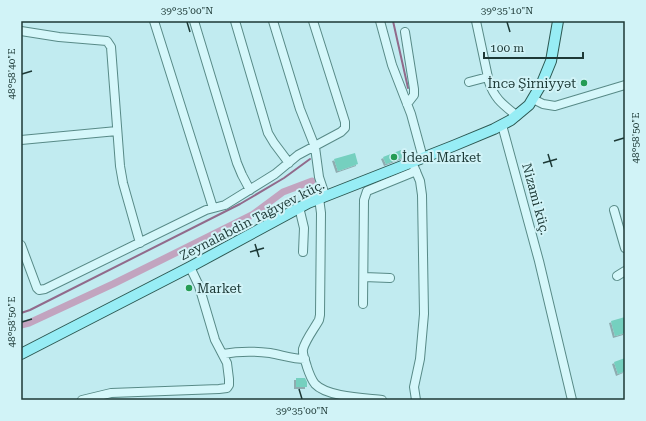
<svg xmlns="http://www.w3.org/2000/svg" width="646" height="421" viewBox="0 0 646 421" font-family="'Roboto Serif',serif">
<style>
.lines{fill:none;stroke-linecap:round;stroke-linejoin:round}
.stream{stroke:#916a8b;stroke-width:2}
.canal{stroke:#c2a4bf;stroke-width:7}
.building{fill:#75d0bf;filter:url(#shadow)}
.minor-casing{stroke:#588a87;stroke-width:10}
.major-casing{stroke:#2c5852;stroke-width:12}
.minor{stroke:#d5f7fa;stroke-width:8}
.major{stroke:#97edf5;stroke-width:10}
.ticks{fill:none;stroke:#1d3936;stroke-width:1.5}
.poi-dot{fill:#259c54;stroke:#d1f3f7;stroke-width:1.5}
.labels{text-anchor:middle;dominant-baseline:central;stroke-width:4;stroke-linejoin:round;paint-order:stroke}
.poi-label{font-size:13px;fill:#1d3936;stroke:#d1f3f7;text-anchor:start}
.street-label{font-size:13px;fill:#1d3936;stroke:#d1f3f7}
.neatline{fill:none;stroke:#1d3936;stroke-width:1.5}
.ticks-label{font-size:10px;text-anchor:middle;fill:#1d3936}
</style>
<defs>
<filter id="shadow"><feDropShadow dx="-2" dy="2" stdDeviation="0" flood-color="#0004"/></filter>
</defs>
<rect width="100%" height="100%" fill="#c1ebf0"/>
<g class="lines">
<path class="stream" d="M393,21L408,88
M21,313L30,310L240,204L284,178L310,159"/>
<path class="canal" d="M21,325L29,323L113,284L252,215L283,192L312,181"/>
</g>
<path class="building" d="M401,150L404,157L386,164L383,157Z
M355,153L358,164L338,171L334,159Z
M625,317V333L615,336L611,321Z
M625,358V371L618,374L614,362Z
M296,378H305L307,382V387H296Z"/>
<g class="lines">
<defs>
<path id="minor" d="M154,21L213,208
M194,21L237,163L242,175L250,190
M235,21L268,133L274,143L289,163
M273,21L300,109L315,147L319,177L325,195
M380,21L392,65L411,114L423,158
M476,21L489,82C495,100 504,105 517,116
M21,31L59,37L107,41L111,47L120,166L123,183L140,243
M405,32L414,89V95L407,104
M469,82L488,77
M533,99L543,104L555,106L625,85
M502,125L539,261L572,400
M21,140L117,131
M412,162L420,181L422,195L424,314L420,359L414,387L416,400
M319,198L321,213L320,315L319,320C314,329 306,339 303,349C302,355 306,362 307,367C309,373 311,379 315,384C327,397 365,398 382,400
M299,207L304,228L303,252
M614,210L625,248
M21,245L37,288L39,290L45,289L206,210L225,205L275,174L298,155L341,132L345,128V122L313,21
M617,276L625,271
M364,277L390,278
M363,304L364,200L367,191L416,171
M223,354C239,351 254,351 270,353C282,355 293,359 305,359
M82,400L111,393L219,389L227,388L229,385V379L227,363L215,340L199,286L190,267"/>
<path id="major" d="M21,354L190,267L308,203L453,146L494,129L511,120L529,105L542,83L551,61L558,21"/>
</defs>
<use href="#minor" class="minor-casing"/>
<use href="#major" class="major-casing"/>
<use href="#minor" class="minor"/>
<use href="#major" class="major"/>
</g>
<path class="ticks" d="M187,22L190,32M507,22L510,32M22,74L32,71M614,141L624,138M548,154L552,167M543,163L557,159M255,244L259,257M250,252L264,248M22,322L32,319M299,389L302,399"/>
<g class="poi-dot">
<circle cx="584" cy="83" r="4"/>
<circle cx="394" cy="157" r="4"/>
<circle cx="189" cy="288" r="4"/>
</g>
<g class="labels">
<g class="poi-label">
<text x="576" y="83" text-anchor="end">İncə Şirniyyət</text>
<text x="402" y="157">İdeal Market</text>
<text x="197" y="288">Market</text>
</g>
<g class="street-label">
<text transform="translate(536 199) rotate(75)">Nizami küç.</text>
<text transform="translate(252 220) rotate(-27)">Zeynalabdin Tağıyev küç.</text>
</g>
</g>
<rect width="646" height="421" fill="none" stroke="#d1f3f7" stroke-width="44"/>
<path d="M484 52v6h99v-6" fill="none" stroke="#1d3936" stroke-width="2"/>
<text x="490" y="52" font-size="12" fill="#1d3936" stroke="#d1f3f7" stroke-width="3" paint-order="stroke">100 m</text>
<rect x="22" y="22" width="602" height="377" class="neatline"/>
<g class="ticks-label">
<text x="187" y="14">39°35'00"N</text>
<text x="507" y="14">39°35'10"N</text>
<text transform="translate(11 74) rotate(-90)" y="4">48°58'40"E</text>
<text transform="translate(635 138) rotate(-90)" y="4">48°58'50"E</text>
<text transform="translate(11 322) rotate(-90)" y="4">48°58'50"E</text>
<text x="302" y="414">39°35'00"N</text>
</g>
</svg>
